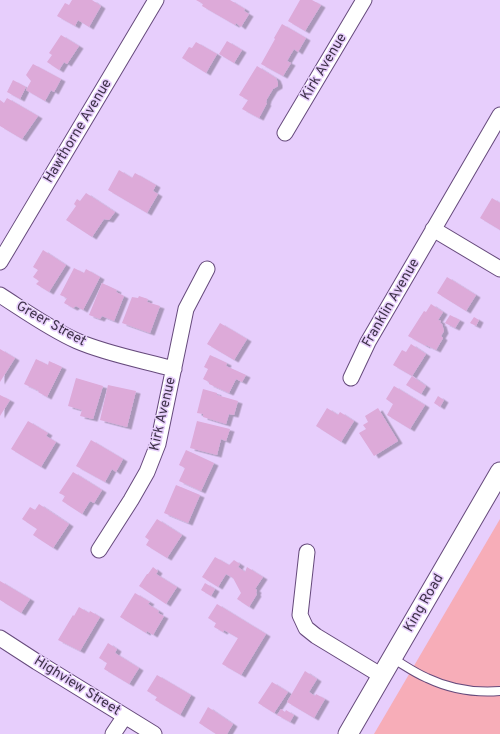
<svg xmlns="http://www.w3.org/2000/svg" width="500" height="734" viewBox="0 0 500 734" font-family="Overpass,sans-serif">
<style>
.green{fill:#f7adb8}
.building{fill:#ddaad9;filter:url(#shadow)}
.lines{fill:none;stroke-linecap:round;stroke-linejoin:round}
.service-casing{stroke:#664a7c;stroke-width:10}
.minor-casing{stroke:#664a7c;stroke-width:17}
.tertiary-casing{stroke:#664a7c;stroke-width:21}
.service{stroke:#fff;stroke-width:8}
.minor{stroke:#fff;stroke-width:15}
.tertiary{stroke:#fff;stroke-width:19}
.labels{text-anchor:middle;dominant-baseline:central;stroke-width:3;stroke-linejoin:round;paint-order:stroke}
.street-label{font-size:14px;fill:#3e3249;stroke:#e7cefc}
</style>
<defs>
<filter id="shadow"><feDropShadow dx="4.5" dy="2.5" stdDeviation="0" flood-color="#0004"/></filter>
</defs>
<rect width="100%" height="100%" fill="#e7cefc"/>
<path class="green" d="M500,519V734H374Z"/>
<path class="building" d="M72,0H92L101,6L89,27L78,20L75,26L57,16L65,3L69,5Z
M196,0H230L245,9L244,11L249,14L241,27L236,23L235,25L202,6L203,4Z
M300,0H312L321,5L305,31L288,21Z
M282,24L306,38L298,52L294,49L287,61L291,63L283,76L261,64L275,39L274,38Z
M61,35L79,46L67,64L64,62L59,70L47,62L52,55L49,53Z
M227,41L242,50L234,63L219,54Z
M196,42L217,54L206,73L182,58L189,47L192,48Z
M33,64L61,79L54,92L51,90L45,101L26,90L31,81L26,75Z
M257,66L276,78L278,83V86L273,89L267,99L266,103H267L259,118L242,109L248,100L239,95Z
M13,80L26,87L20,99L7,92Z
M7,98L38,116L22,139L0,126V100L4,103Z
M119,170L132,178L135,173L156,185L153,191L158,194L147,213L108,190Z
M86,193L115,212L109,220L104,219L92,237L66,220L76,206L74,204L77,199L80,201Z
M492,198L500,203V230L480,218Z
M43,250L66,265L49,292L36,284L39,281L33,277L38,270L33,267Z
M74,268L84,273L86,269L100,277L83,310L76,306L73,308L64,303L67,298L60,295Z
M447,277L476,295L466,311L437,293Z
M102,283L117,290L116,292L124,296L114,321L102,316L100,319L89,315Z
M139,296L148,299L147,302L160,306L150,333L122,323L132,297L138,298Z
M431,304L443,312L438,320L441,321L440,323L442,324L444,331L441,336L443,338L436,350L426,345V346L408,336L424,311L426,312Z
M450,315L460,320L455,328L445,323Z
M474,317L479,320L476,326L470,323Z
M220,323L247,339L234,360L207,344Z
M411,344L426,354L412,376L393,365L402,350L406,352Z
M0,349L15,358L0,382Z
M210,355L227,363L226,366L246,375L242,382L236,379L229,393L209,384V382L203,379L208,369L204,367Z
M36,359L48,365L49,361L62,367L47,397L38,392L39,391L24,384Z
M412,376L426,386L421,394L406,385Z
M76,378L103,386L93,419L80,416L82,410L68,406Z
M108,385L136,391L127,427L100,420Z
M394,386L425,405L410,429L387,415L393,404L386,399Z
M203,389L217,393V395L238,401L234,415L229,414L226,424L203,417V414L197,413Z
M0,395L10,400L0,416Z
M438,396L444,400L440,407L434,403Z
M327,408L338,415L340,412L354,421L341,442L316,426Z
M378,408L398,441L374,456L359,433L366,429L363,425L368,422L365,416Z
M28,421L48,433L46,436L56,442L41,467L11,449Z
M197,421L230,429L226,441L221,439L217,455L190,448Z
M91,440L123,459L116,472L112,469L105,482L76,466Z
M186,450L214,463L201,491L179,481L185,468L179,465Z
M73,472L102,490L94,503L90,501L82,514L62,501L65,496L59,493Z
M176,485L200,495L188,523L164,513Z
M39,504L69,524L53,548L33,535L37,529L22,519L30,507L35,510Z
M157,519L182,535L167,558L146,545L149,540L145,537Z
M215,557L229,565L234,560L240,564L238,567L245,572L247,567L263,577L255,589L257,590L256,593L257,594L249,607L237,599L241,593L233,578L226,574L218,587L202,577Z
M153,567L158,571L156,574L177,587L166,604L139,586L147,574H148Z
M0,581L30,599L21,613L0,600Z
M205,583L215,589L211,596L201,590Z
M135,593L150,602L148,604L159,611L158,613L164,616L153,635L147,631L146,633L120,617Z
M217,604L266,634L241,675L222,664L238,638L224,630L223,632L214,627L216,623L208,618Z
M79,607L89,613L90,611L100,617L80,651L58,640L73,615L74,616Z
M108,643L117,649L115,653L139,668L129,684L104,669L107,663L99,658Z
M305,671L317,679L309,692L315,696L316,694L325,699L314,718L287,702Z
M157,675L191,695L180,715L155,700L157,697L147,691Z
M272,682L288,692L274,713L258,703Z
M208,707L233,724L227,734H216L199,723Z
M281,709L285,712L286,710L294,715L290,722L277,715Z"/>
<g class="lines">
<defs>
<path id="service" d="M392,658C404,665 415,673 427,678C450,689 475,693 500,691"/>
<path id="minor" d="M285,133L364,0
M433,229L500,269
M0,262L156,0
M0,295C25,311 50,329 77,341C107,354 141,360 174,369
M351,378L368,342L500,115
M99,550L131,500L147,472L158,444L186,309L207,269
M307,552L300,615L306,628L316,636L382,676
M0,638L37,662L154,734
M113,734L125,716"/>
<path id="tertiary" d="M348,734L500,472"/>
</defs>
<use href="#service" class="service-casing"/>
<use href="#minor" class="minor-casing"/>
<use href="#tertiary" class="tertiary-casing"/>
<use href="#service" class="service"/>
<use href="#minor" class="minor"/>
<use href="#tertiary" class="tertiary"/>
</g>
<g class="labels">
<g class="street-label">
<text transform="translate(324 67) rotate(-59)">Kirk Avenue</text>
<text transform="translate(78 131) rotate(-59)">Hawthorne Avenue</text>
<text transform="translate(391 303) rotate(-60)">Franklin Avenue</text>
<text transform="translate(51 324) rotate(29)">Greer Street</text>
<text transform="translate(163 414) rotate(-77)">Kirk Avenue</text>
<text transform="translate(424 603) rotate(-60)">King Road</text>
<text transform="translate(77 686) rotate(32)">Highview Street</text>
</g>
</g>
</svg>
